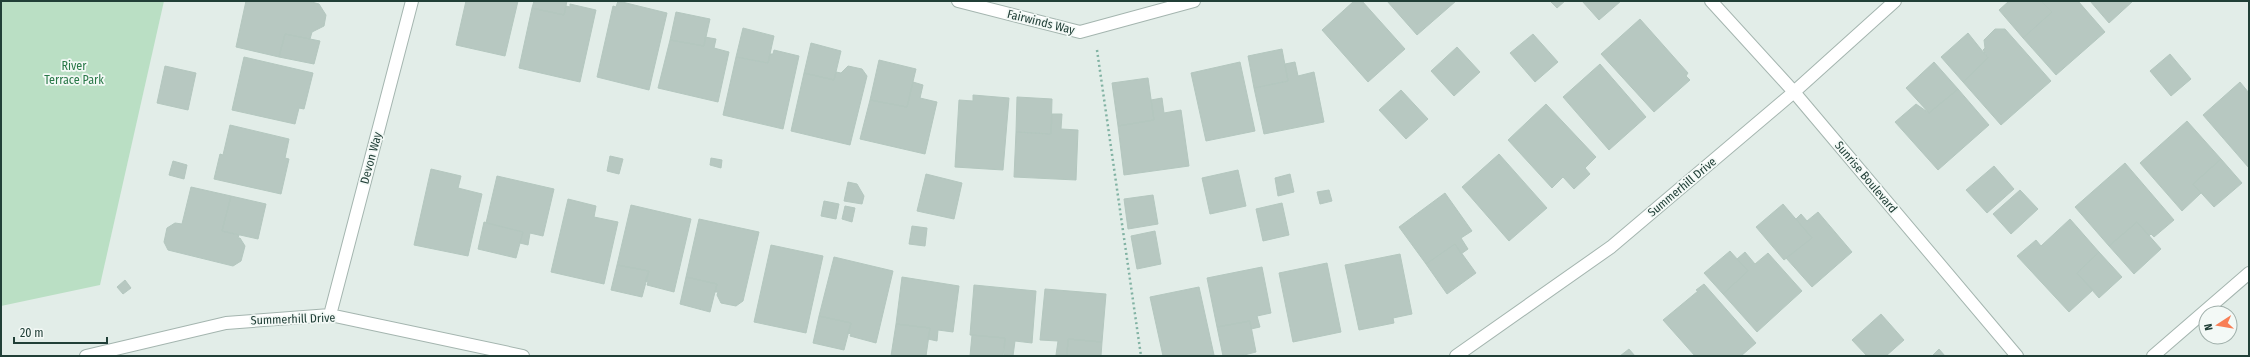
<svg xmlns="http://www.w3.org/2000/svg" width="2250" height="357" viewBox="0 0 2250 357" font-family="'Fira Sans Condensed',sans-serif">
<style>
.green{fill:#badfc4}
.building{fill:#b7c8c1;stroke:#b4c7bf}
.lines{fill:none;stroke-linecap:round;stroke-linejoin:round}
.minor-casing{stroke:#a4b5af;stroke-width:14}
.path{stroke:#81b2a3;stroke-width:2.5;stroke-dasharray:2 3;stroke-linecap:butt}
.minor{stroke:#fff;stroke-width:12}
.labels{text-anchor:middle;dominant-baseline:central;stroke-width:3.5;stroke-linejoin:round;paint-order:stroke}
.street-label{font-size:12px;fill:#213f37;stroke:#f3f9f6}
.park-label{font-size:12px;fill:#297848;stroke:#f3f9f6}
</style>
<rect width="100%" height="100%" fill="#e2ede8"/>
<path class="green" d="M1,1H164L100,285L1,306Z"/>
<path class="building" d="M246,1H308L319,4L326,15L324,26L312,32L310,39L285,34L279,57L236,47Z
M466,1H518L505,56L456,45Z
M534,1H567L564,15L532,8Z
M618,1L667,13L649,90L597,77L613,6L616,7Z
M1354,1H1362L1405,49L1368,82L1322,30Z
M1387,1H1456L1417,35Z
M1550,1H1565L1557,8Z
M1582,1H1621L1599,20Z
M2009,1H2041L2052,12L2023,38L1999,10Z
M2041,1H2078L2105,32L2056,75L2023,38L2052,12Z
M2090,1H2133L2109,23Z
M570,4L596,10L580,82L519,68L532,8L564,15L566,6L570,7Z
M676,12L710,19L704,46L670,40Z
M1640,19L1688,73L1686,76L1690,80L1654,112L1601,54Z
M743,28L774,36L768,63L736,57Z
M1995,29H2005L2051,81L2001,125L1963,82L1988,58L1983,50L1985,48L1984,40Z
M1968,33L1988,58L1963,82L1941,57Z
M285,34L320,41L314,64L279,57Z
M1533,34L1558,62L1535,82L1510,53Z
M705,37L716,39L714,48L729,52L718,102L658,88L670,40L704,46Z
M811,43L841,51L834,80L804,73Z
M1457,47L1480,72L1454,96L1431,71Z
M1282,49L1288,81L1254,88L1248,56Z
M774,50L799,56L783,129L723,115L736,57L768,63L770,54H773Z
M2170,54L2191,79L2171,96L2150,71Z
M244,57L313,73L304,109L299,108L295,124L232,110Z
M879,60L916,69L907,107L870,100Z
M1240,62L1255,131L1206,141L1191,73Z
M1295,62L1298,76L1314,72L1324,122L1264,134L1254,88L1288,81L1285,64Z
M1934,62L1958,89L1929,113L1906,88Z
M1600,64L1646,117L1609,150L1563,97Z
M165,66L196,73L188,110L157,103Z
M848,66L862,69L867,76L850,145L791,131L804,73L834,80L836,72L841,73Z
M1148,78L1154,120L1118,126L1112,83Z
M913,82L923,85L920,98L937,102L925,154L860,139L870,100L907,107Z
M2240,82L2249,93V168L2203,115Z
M1958,89L1989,125L1938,170L1895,122L1916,104L1929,113Z
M1401,90L1428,119L1406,139L1379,110Z
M973,95L1009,98L1003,170L955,167L959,100L973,101Z
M1017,97L1052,99L1051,134L1016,132Z
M1162,98L1164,113L1181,110L1189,166L1124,175L1118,126L1154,120L1151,100Z
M1546,104L1596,157L1585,168L1590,174L1574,189L1563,177L1552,188L1508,140Z
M1052,114H1062L1061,129L1078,130L1076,180L1014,177L1016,132L1051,134Z
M2187,121L2221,159L2193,184L2201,193L2182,211L2140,163Z
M230,125L289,139L285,158L289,159L281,194L214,179L220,154L223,155Z
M1499,154L1547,208L1509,241L1462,187Z
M610,156L623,159L619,174L607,171Z
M711,158L722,160L721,168L710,165Z
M2221,159L2242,183L2214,207L2193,184Z
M173,161L187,165L184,179L169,175Z
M2125,163L2174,220L2154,237L2151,234L2149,236L2137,222L2109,246L2075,207Z
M1994,166L2014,189L1987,213L1966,190Z
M431,169L461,176L458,188L482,194L468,256L414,245Z
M1238,170L1246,206L1210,214L1202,178Z
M926,174L962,183L954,219L917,211Z
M1290,174L1294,192L1278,196L1275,178Z
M497,176L554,189L543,236L530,233L528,245L520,243L523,232L486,223Z
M848,182L857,184L864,196L862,204L844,201Z
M191,187L231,196L222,231L239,235L238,238H240L245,246L241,261L233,266L168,250L164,242L167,228L175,223L182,224Z
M1329,190L1332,201L1320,204L1317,192Z
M2020,190L2038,209L2011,234L1993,214Z
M1445,193L1472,231L1461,238L1468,249L1461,254L1455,244L1426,264L1399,227Z
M1153,195L1158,224L1128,229L1124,199Z
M231,196L266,204L258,239L222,231Z
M568,199L596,206L594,217L618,222L604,284L551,272Z
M824,201L839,204L836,219L821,216Z
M1282,203L1289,235L1263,241L1256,209Z
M1783,204L1812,238L1784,260L1756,227Z
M631,205L691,219L674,292L647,285L648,282L645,281L649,271L617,265Z
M845,206L855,208L852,222L842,219Z
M1818,212L1852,252L1812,287L1786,258L1812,238L1796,219L1801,214L1807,221Z
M699,219L759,232L743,301L736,306L721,303L717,295L718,292H715L717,284L686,277Z
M2070,219L2099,252L2077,273L2093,290L2069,312L2017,256L2036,240L2041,246Z
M484,222L523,232L516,258L478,249Z
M2137,222L2161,249L2134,274L2109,246Z
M912,226L927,228L925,246L909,244Z
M1155,231L1161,264L1137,269L1131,236Z
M1455,244L1476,273L1447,294L1426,264Z
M771,245L823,256L806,333L754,322Z
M1730,251L1748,271L1723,294L1704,273Z
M1745,252L1755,264L1768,253L1802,291L1757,332L1723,294L1748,271L1737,259Z
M2099,252L2122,277L2099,298L2077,273Z
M1400,254L1412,314L1393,318L1394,323L1359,330L1345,265Z
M834,257L893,271L876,343L850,336L851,334L848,333L851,323L819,316Z
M1327,263L1341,332L1293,342L1279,273Z
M617,265L649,271L642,297L611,290Z
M1262,267L1271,313L1257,316L1260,327L1251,329L1250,321L1217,327L1207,278Z
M686,277L717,284L710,312L680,304Z
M902,277L959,286L953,332L938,330L937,341L928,339L930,328L896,324Z
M125,280L131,288L123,294L117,287Z
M1704,284L1756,343L1741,356H1695L1663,320L1698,291L1696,290Z
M974,285L1036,291L1032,343L1015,341L1013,356L1004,355L1005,338L970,335Z
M1199,287L1214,355L1163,356L1150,297Z
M1045,289L1106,294L1102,342L1068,339L1067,355H1056L1058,341L1040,340Z
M1881,314L1904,340L1886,356H1867L1852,340Z
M819,316L851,323L844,350L813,343Z
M1250,321L1256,352L1240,356H1223L1217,327Z
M896,324L930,328L926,356H891Z
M972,335L1005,338L1003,356H970Z
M1068,339L1102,342L1101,356H1067Z
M1629,349L1635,356H1620Z
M1939,349L1945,356H1932Z"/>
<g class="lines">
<defs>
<path id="minor" d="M958,1L1080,32L1194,1
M1711,1L1794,92L2017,356
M330,315L412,1
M86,356L226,323L330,315L523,356
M1456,356L1611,247L1794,92L1895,1
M2153,356L2249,273"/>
</defs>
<use href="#minor" class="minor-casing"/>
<path class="path" d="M1097,50L1141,356"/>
<use href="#minor" class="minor"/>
</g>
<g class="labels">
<g class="street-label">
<text transform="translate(1041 22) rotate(14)">Fairwinds Way</text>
<text transform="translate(371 158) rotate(-75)">Devon Way</text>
<text transform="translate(1866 177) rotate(50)">Sunrise Boulevard</text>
<text transform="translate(1682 187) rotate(-40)">Summerhill Drive</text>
<text transform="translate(293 319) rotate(-2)">Summerhill Drive</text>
</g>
<g class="park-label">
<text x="74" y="66">River<tspan x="74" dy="14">Terrace Park</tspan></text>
</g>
</g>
<rect width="2250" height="357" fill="none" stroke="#213f37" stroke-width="4"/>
<g transform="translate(2218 325) rotate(258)"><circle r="19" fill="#f3f9f6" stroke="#9fafaa"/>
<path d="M0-3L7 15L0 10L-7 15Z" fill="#f87e55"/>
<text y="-6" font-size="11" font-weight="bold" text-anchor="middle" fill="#213f37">N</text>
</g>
<path d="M14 337v6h93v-6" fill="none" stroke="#213f37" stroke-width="2"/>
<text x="20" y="337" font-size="12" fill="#213f37" stroke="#f3f9f6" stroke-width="3" paint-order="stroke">20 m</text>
</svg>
